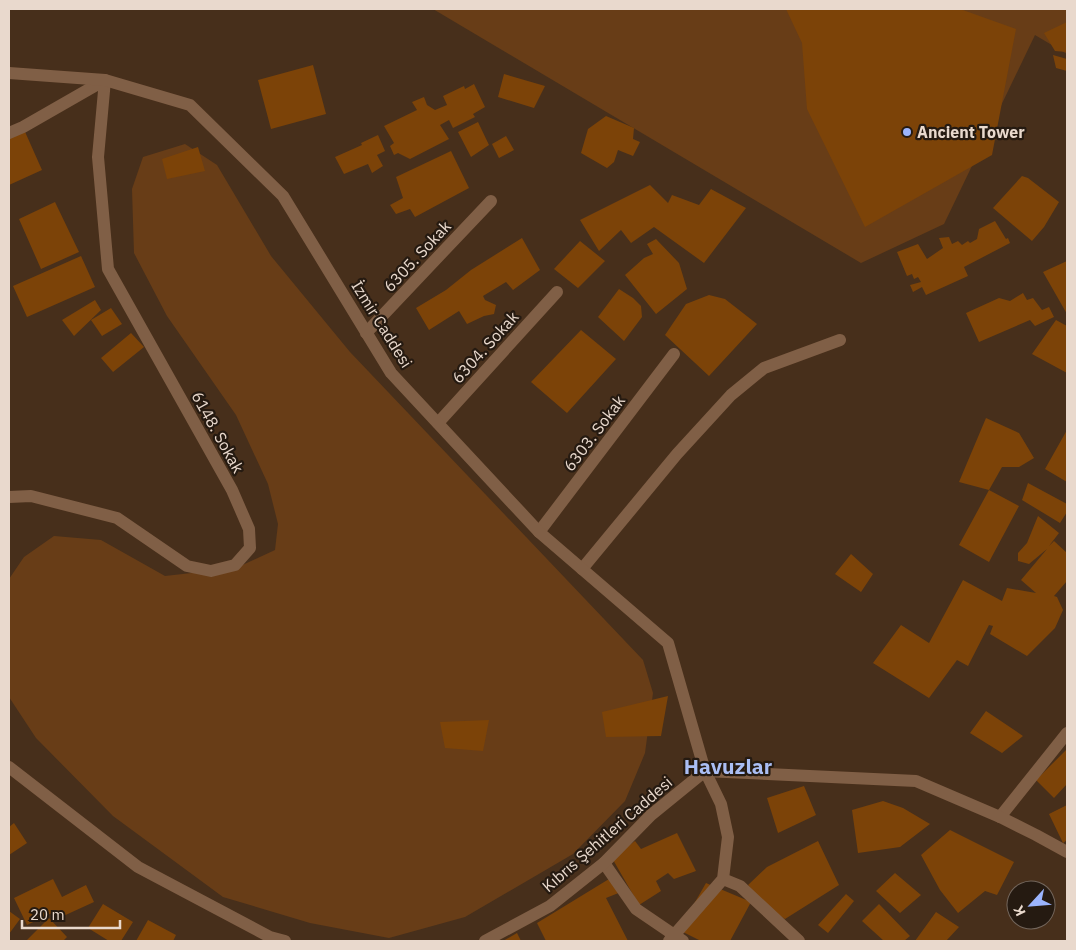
<svg xmlns="http://www.w3.org/2000/svg" width="1076" height="950" viewBox="0 0 1076 950" font-family="'IBM Plex Sans',sans-serif">
<style>
.green{fill:#683d17}
.building{fill:#7c4308}
.lines{fill:none;stroke-linecap:round;stroke-linejoin:round}
.minor{stroke:#805f46;stroke-width:12}
.tertiary{stroke:#805f46;stroke-width:12}
.poi-dot{fill:#9bb4fd;stroke:#251a11;stroke-width:2}
.labels{text-anchor:middle;dominant-baseline:central;stroke-width:4.5;stroke-linejoin:round;paint-order:stroke}
.poi-label{font-size:16px;font-weight:bold;fill:#e9d9cd;stroke:#251a11;text-anchor:start}
.street-label{font-size:16px;fill:#e9d9cd;stroke:#251a11}
.district-label{font-size:21px;font-weight:bold;fill:#aabef4;stroke:#251a11}
</style>
<rect width="100%" height="100%" fill="#472f1b"/>
<path class="green" d="M433,9H1067V54L1035,35L944,224L861,263Z
M185,144L217,165L271,256L350,352L643,660L653,693L645,753L625,801L573,854L465,917L389,938L310,923L223,897L113,816L36,738L9,697V579L24,557L54,536L101,540L165,576L236,568L275,550L278,524L268,484L236,415L167,316L134,253L132,189L143,157Z"/>
<path class="building" d="M786,9H960L1016,29L992,155L865,227L807,109L802,43Z
M1067,22V52L1055,51L1044,33Z
M1053,55L1067,59V71L1056,68Z
M313,65L326,114L271,129L258,80Z
M504,74L545,86L534,108L498,97Z
M474,84L485,107L473,114L475,117L453,128L449,120L440,125L449,139L410,159L398,153L394,155L390,146L394,143L384,126L417,110L412,102L424,97L427,105L435,110L447,105L443,96L464,86L465,89Z
M606,116L634,128L633,139L640,142L633,156L618,150L614,162L607,168L581,153L588,129Z
M478,122L489,145L471,157L458,132Z
M22,125L42,170L9,185V131Z
M378,135L385,151L377,155L383,166L372,173L368,164L344,174L335,157L362,145L361,143Z
M506,136L514,150L499,158L492,144Z
M198,147L205,171L167,179L162,159Z
M451,151L469,188L415,217L410,209L396,214L390,205L403,198L396,177Z
M1022,176L1028,178L1059,202L1044,227L1032,241L993,208Z
M650,185L668,203L672,195L699,205L711,189L746,208L704,263L654,227L631,243L621,230L599,251L580,220Z
M55,202L79,252L41,269L19,219Z
M995,221L1006,239L1008,238L1010,243L964,267L968,276L926,295L922,287L913,292L910,285L921,282L918,277L914,279L912,274L907,276L897,252L918,244L927,259L943,248L939,238L949,237L952,244L958,241L962,245L968,241L970,243L977,239L979,229Z
M522,238L540,270L513,290L506,282L483,296L485,300L496,305L494,314L484,316L467,324L459,311L429,330L416,308L446,290L471,270Z
M656,239L679,263L687,289L656,314L625,275L644,258L653,254L647,244Z
M580,241L605,261L578,288L554,269Z
M81,256L95,287L27,317L13,286Z
M1067,261V314L1043,272Z
M619,289L633,298L641,306L642,317L624,341L598,317Z
M1023,293L1027,300L1033,298L1042,310L1049,307L1054,317L1035,326L1030,320L979,342L966,313L999,298L1010,301Z
M709,295L725,299L757,324L709,376L665,335L686,304Z
M95,300L101,310L74,336L62,320Z
M111,308L122,324L102,336L91,320Z
M1056,320L1067,326V373L1032,354Z
M581,330L616,359L567,413L531,382Z
M131,333L144,347L113,372L101,358Z
M986,418L1019,433L1034,458L1019,467H1002L989,490L1019,506L989,562L959,545L989,490L959,482Z
M1067,430V482L1045,469Z
M1028,483L1067,504V512L1060,523L1022,500Z
M1038,516L1059,533L1049,546L1054,541L1067,553V581L1054,596L1057,597L1063,610L1055,628L1027,656L990,634L993,626L989,625L968,666L957,660L929,698L873,663L901,625L929,643L963,580L1002,601L1007,588L1036,593L1021,580L1047,549L1029,564L1018,561V553L1027,543Z
M851,554L873,574L861,592L835,574Z
M668,696L661,736L606,737L602,712Z
M986,711L1023,736L1002,753L970,733Z
M489,720L483,751L445,748L440,722Z
M1067,749V784L1054,798L1036,780Z
M804,786L816,815L778,833L767,798Z
M883,801L903,808L930,824L900,847L858,853L852,810Z
M1067,805V840L1063,843L1049,814Z
M14,823L27,843L9,855V827Z
M950,830L1014,862L997,895L985,891L958,913L940,890L921,855Z
M677,833L696,871L674,879L668,873L656,881L661,891L639,905L612,858L635,841L641,849Z
M818,841L839,885L785,919L766,907L748,885L767,867Z
M895,873L921,895L900,913L876,891Z
M53,879L62,897L86,885L94,902L59,918L56,911L27,925L14,898Z
M609,879L621,892L606,898L628,941H546L537,923Z
M706,883L751,902L730,941H701L679,930Z
M846,894L854,901L828,933L818,925Z
M103,904L133,922L121,941H109L88,928Z
M879,904L910,936L904,941H884L862,921Z
M9,911L20,919L9,934Z
M936,912L959,927L946,941H915Z
M49,918L67,937L63,941H26Z
M148,920L176,935L173,941H136Z
M517,933L521,941H503Z"/>
<g class="lines">
<path class="minor" d="M9,133L23,127L105,80
M366,333L491,201
M438,423L557,292
M9,497L31,496L117,518L187,566L211,571L235,565L250,548L249,529L232,490L108,269L98,157L105,80
M539,532L674,354
M582,569L677,454L731,395L764,368L840,340
M705,771L721,804L728,837L723,879L740,886L799,941
M1000,817L1067,733
M604,863L636,909L683,941
M669,941L723,879"/>
<path class="tertiary" d="M9,73L105,80L190,105L283,196L391,373L539,532L668,643L705,771
M9,767L138,867L270,937L285,941
M485,941L550,906L604,863L651,815L705,771L916,781L1000,817L1036,835L1067,852"/>
</g>
<circle class="poi-dot" cx="907" cy="132" r="5"/>
<g class="labels">
<g class="poi-label">
<text x="917" y="132">Ancient Tower</text>
</g>
<g class="street-label">
<text transform="translate(417 256) rotate(-47)">6305. Sokak</text>
<text transform="translate(382 324) rotate(58)">İzmir Caddesi</text>
<text transform="translate(485 347) rotate(-48)">6304. Sokak</text>
<text transform="translate(218 432) rotate(61)">6148. Sokak</text>
<text transform="translate(594 433) rotate(-53)">6303. Sokak</text>
<text transform="translate(607 834) rotate(-41)">Kıbrıs Şehitleri Caddesi</text>
</g>
<g class="district-label">
<text x="728" y="766">Havuzlar</text>
</g>
</g>
<rect width="1076" height="950" fill="none" stroke="#e9d9cd" stroke-width="20"/>
<g transform="translate(1031 905) rotate(244)"><circle r="24" fill="#251a11" stroke="#73665c"/>
<path d="M0-4L9 19L0 12L-9 19Z" fill="#9bb4fd"/>
<text y="-8" font-size="14" font-weight="bold" text-anchor="middle" fill="#e9d9cd">K</text>
</g>
<path d="M22 920v8h98v-8" fill="none" stroke="#e9d9cd" stroke-width="2.5"/>
<text x="30" y="920" font-size="15" fill="#e9d9cd" stroke="#251a11" stroke-width="4" paint-order="stroke">20 m</text>
</svg>
